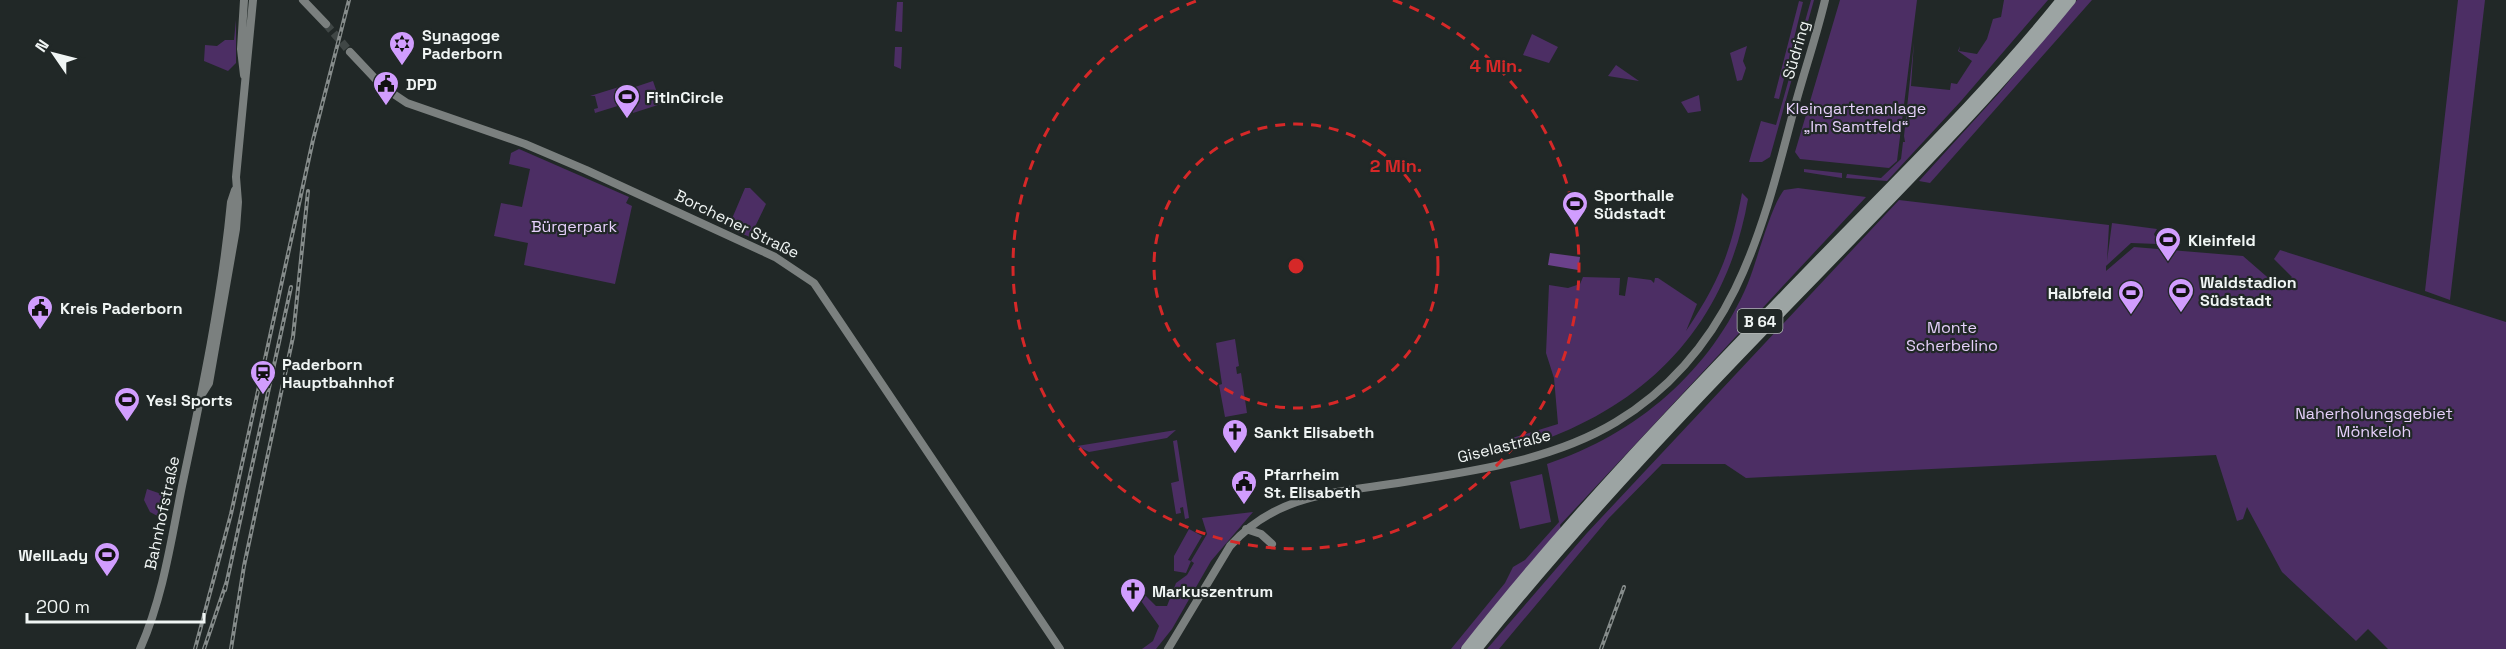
<svg xmlns="http://www.w3.org/2000/svg" width="2506" height="649" viewBox="0 0 2506 649" font-family="'Space Grotesk',sans-serif">
<style>
.green{fill:#4c2e64}
.water{fill:#6b418b}
.lines{fill:none;stroke-linecap:round;stroke-linejoin:round}
.secondary-tunnel{stroke:#404746;stroke-width:8;stroke-dasharray:8 4;stroke-linecap:butt}
.secondary{stroke:#7b807f;stroke-width:8}
.trunk{stroke:#9ca4a3;stroke-width:10}
.rail-casing{stroke:#868c8b;stroke-width:4}
.rail{stroke:#212827;stroke-width:1.5;stroke-dasharray:4.5;stroke-linecap:butt}
.ring{fill:none;stroke:#d62828;stroke-width:3;stroke-dasharray:10 8}
.labels{text-anchor:middle;dominant-baseline:central;stroke-width:4.5;stroke-linejoin:round;paint-order:stroke}
.shield{fill:#212827;stroke:#b2b8b6;stroke-width:1.5}
.shield-label{font-size:15px;font-weight:bold;fill:#f0f5f4}
.poi-label{font-size:16px;font-weight:bold;fill:#f0f5f4;stroke:#212827;text-anchor:start}
.street-label{font-size:16px;fill:#f0f5f4;stroke:#212827}
.park-label{font-size:16px;fill:#e6d0fb;stroke:#212827}
.centre{fill:#d62828;stroke:#212827;stroke-width:3}
.ring-label{font-size:18px;text-anchor:middle;font-weight:bold;fill:#d62828;stroke:#212827;stroke-width:4.5;stroke-linejoin:round;paint-order:stroke}
</style>
<rect width="100%" height="100%" fill="#212827"/>
<path class="green" d="M1811,0H1814L1770,157L1762,162H1749L1761,121L1776,125Z
M1840,0H1917L1897,161L1889,168L1800,159L1795,152Z
M2004,0H2048L1961,101L1887,181L1846,178L1847,174L1881,178L1901,159L1903,142H1905L1904,136L1914,42L1911,86L1950,90L1951,83L1957,84L1972,61L1958,51L1960,46L1959,51L1977,54L1987,39L1993,19L2001,17Z
M2077,0H2092L1930,183L1919,181L1999,93Z
M2458,0H2485L2450,300L2425,291Z
M1799,1L1803,2L1779,99L1774,98Z
M897,2H903L902,32L895,31Z
M236,20V63L228,71L204,61L205,45L217,46L225,40H234Z
M1532,34L1558,47L1549,63L1523,55Z
M1747,46L1743,61L1746,68L1742,80L1737,81L1730,53Z
M895,47H902L901,69L894,66Z
M1616,65L1639,81L1608,76Z
M653,81L661,104L633,113L626,90Z
M619,87L615,91L618,102L623,101L624,104L595,113L594,109L598,108L595,96H590Z
M1699,95L1701,111L1688,113L1681,102Z
M519,149L629,197L626,203L632,206L615,284L524,265L528,243L494,236L501,203L522,207L530,169L509,164L511,153Z
M1804,169L1842,173V178L1804,172Z
M745,188H750L766,204L750,237L728,228Z
M1798,188L1866,197L1560,525L1561,529L1460,649H1451L1505,583L1513,567L1525,560L1559,522L1547,464C1637,434 1711,371 1748,283C1758,258 1770,208 1784,190Z
M1742,193L1748,199C1725,330 1642,412 1516,449L1509,439L1558,424L1554,378L1546,353L1549,285L1568,288L1580,284L1583,277L1620,278L1619,295L1625,296L1628,277L1651,280L1654,283L1655,278H1658L1697,304L1686,331C1719,282 1731,252 1742,193Z
M1899,200L2109,225L2107,261L2112,223L2157,229L2154,234L2158,244L2131,243L2106,266V271L2134,247L2243,256L2281,289L2292,277L2274,259L2280,250L2506,322V649H2388L2368,629L2356,641L2282,572L2247,507L2243,519L2237,521L2216,455L1746,478L1725,464H1662L1609,518L1499,649H1487L1587,533Z
M1235,339L1239,366L1236,367L1237,374L1241,373L1247,413L1225,417L1219,385L1222,384L1216,343Z
M1176,430L1167,438L1089,452L1077,446Z
M1177,440L1189,518L1185,519L1183,507L1180,508L1181,513L1176,514L1171,483L1179,481L1173,441Z
M1542,474L1551,522L1520,529L1510,482Z
M147,489L167,496L163,519L150,512L144,500Z
M1253,512L1211,561L1172,629L1156,649H1142L1153,641L1159,626L1139,598L1145,595L1156,606H1167L1176,583L1187,575L1194,563L1191,561L1186,573L1174,571V556L1189,529L1202,536L1188,560L1191,561L1207,534L1202,518Z"/>
<path class="water" d="M1550,253L1580,257L1578,270L1548,265Z"/>
<g class="lines">
<path class="secondary-tunnel" d="M326,24L350,52"/>
<path class="secondary" d="M303,0L326,24
M350,52L383,87L407,103L525,144L586,170L775,257L814,283L1060,649
M244,75L241,49L244,0
M202,394L209,383L236,229L238,202L236,177L253,0
M1246,529L1261,534L1272,544
M140,649C163,597 171,541 182,486C202,392 222,297 231,202L235,190
M1168,649L1230,546C1278,492 1338,493 1404,482C1475,471 1553,460 1616,422C1732,352 1761,236 1793,113C1803,75 1816,38 1825,0"/>
<path class="trunk" d="M1466,649C1571,515 1692,391 1810,269C1895,181 1984,96 2061,0
M1477,649C1583,517 1701,394 1819,273C1905,184 1993,96 2071,0"/>
<defs>
<path id="rail" d="M225,590L291,287
M195,649L231,514L313,140L349,0
M204,649L227,581
M231,649L244,566L293,337L308,191
M1601,649L1624,587"/>
</defs>
<use href="#rail" class="rail-casing"/>
<use href="#rail" class="rail"/>
</g>
<g class="ring">
<circle cx="1296" cy="266" r="142"/>
<path d="M1393 0A283 283 0 1 1 1199 0"/>
</g>
<defs>
<symbol id="synagogue-pin" viewBox="-11 -11 22 30"><path d="M0 17L-7.5 6A9.5 9.5 0 1 1 7.5 6Z" fill="#d19dfe" stroke="#212827"/><path d="M0-6.5L5.6 3.2H-5.6ZM0 6.5L5.6-3.2H-5.6Z" fill="#111"/></symbol>
<symbol id="civic-pin" viewBox="-11 -11 22 30"><path d="M0 17L-7.5 6A9.5 9.5 0 1 1 7.5 6Z" fill="#d19dfe" stroke="#212827"/><path d="M-.6-6.5H3V-4.5H.6V-3L4-1V1h2V6H-6V1h2V-1L-.6-3ZM-1.2 2.5V6h2.4V2.5Z" fill="#111"/></symbol>
<symbol id="stadium-pin" viewBox="-11 -11 22 30"><path d="M0 17L-7.5 6A9.5 9.5 0 1 1 7.5 6Z" fill="#d19dfe" stroke="#212827"/><path d="M0-5a6.5 5 0 1 0 0 10a6.5 5 0 1 0 0-10ZM-3.5-1.8h7v3.6h-7Z" fill="#111"/></symbol>
<symbol id="station-pin" viewBox="-11 -11 22 30"><path d="M0 17L-7.5 6A9.5 9.5 0 1 1 7.5 6Z" fill="#d19dfe" stroke="#212827"/><path d="M-3-6H3Q5-6 5-4V2Q5 4 3 4L4.5 6H3L1.5 4h-3L-3 6H-4.5L-3 4Q-5 4-5 2V-4Q-5-6-3-6ZM-3.5-4v3h7v-3ZM-3.5 1v1.5H-2V1ZM2 1v1.5H3.5V1Z" fill="#111"/></symbol>
<symbol id="church-pin" viewBox="-11 -11 22 30"><path d="M0 17L-7.5 6A9.5 9.5 0 1 1 7.5 6Z" fill="#d19dfe" stroke="#212827"/><path d="M-1.2-6h2.4v3.5h3.3v2.4h-3.3V6h-2.4V-.1h-3.3v-2.4h3.3Z" fill="#111"/></symbol>
</defs>
<g fill-rule="evenodd">
<use href="#synagogue-pin" x="387" y="29" width="30" height="40"/>
<use href="#civic-pin" x="371" y="69" width="30" height="40"/>
<use href="#stadium-pin" x="612" y="82" width="30" height="40"/>
<use href="#stadium-pin" x="1560" y="189" width="30" height="40"/>
<use href="#stadium-pin" x="2153" y="225" width="30" height="40"/>
<use href="#stadium-pin" x="2166" y="276" width="30" height="40"/>
<use href="#stadium-pin" x="2116" y="278" width="30" height="40"/>
<use href="#civic-pin" x="25" y="293" width="30" height="40"/>
<use href="#station-pin" x="248" y="358" width="30" height="40"/>
<use href="#stadium-pin" x="112" y="385" width="30" height="40"/>
<use href="#church-pin" x="1220" y="417" width="30" height="40"/>
<use href="#civic-pin" x="1229" y="468" width="30" height="40"/>
<use href="#stadium-pin" x="92" y="540" width="30" height="40"/>
<use href="#church-pin" x="1118" y="576" width="30" height="40"/>
</g>
<g class="labels">
<rect class="shield" x="1737.5" y="309" width="45" height="24" rx="4.5"/>
<g class="shield-label">
<text x="1760" y="321">B 64</text>
</g>
<g class="poi-label">
<text x="422" y="35">Synagoge<tspan x="422" dy="18">Paderborn</tspan></text>
<text x="406" y="84">DPD</text>
<text x="646" y="97">FitInCircle</text>
<text x="1594" y="195">Sporthalle<tspan x="1594" dy="18">Südstadt</tspan></text>
<text x="2188" y="240">Kleinfeld</text>
<text x="2200" y="282">Waldstadion<tspan x="2200" dy="18">Südstadt</tspan></text>
<text x="2112" y="293" text-anchor="end">Halbfeld</text>
<text x="60" y="308">Kreis Paderborn</text>
<text x="282" y="364">Paderborn<tspan x="282" dy="18">Hauptbahnhof</tspan></text>
<text x="146" y="400">Yes! Sports</text>
<text x="1254" y="432">Sankt Elisabeth</text>
<text x="1264" y="474">Pfarrheim<tspan x="1264" dy="18">St. Elisabeth</tspan></text>
<text x="88" y="555" text-anchor="end">WellLady</text>
<text x="1152" y="591">Markuszentrum</text>
</g>
<g class="street-label">
<text transform="translate(1796 50) rotate(-74)">Südring</text>
<text transform="translate(737 224) rotate(26)">Borchener Straße</text>
<text transform="translate(1504 446) rotate(-14)">Giselastraße</text>
<text transform="translate(162 513) rotate(-78)">Bahnhofstraße</text>
</g>
<g class="park-label">
<text x="1856" y="108">Kleingartenanlage<tspan x="1856" dy="18">„Im Samtfeld“</tspan></text>
<text x="574" y="226">Bürgerpark</text>
<text x="1952" y="327">Monte<tspan x="1952" dy="18">Scherbelino</tspan></text>
<text x="2374" y="413">Naherholungsgebiet<tspan x="2374" dy="18">Mönkeloh</tspan></text>
</g>
</g>
<circle cx="1296" cy="266" r="9" class="centre"/>
<g class="ring-label">
<text x="1496" y="72">4 Min.</text>
<text x="1396" y="172">2 Min.</text>
</g>
<g transform="translate(54 54) rotate(305)" stroke="#212827" stroke-width="4.5" paint-order="stroke">
<path d="M0-4.5L10 22L0 15L-10 22Z" fill="#f0f5f4"/>
<text y="-9" font-size="16" font-weight="bold" text-anchor="middle" fill="#f0f5f4">N</text>
</g>
<path d="M27 613v9h177v-9" fill="none" stroke="#f0f5f4" stroke-width="3"/>
<text x="36" y="613" font-size="18" fill="#f0f5f4" stroke="#212827" stroke-width="4.5" paint-order="stroke">200 m</text>
</svg>
